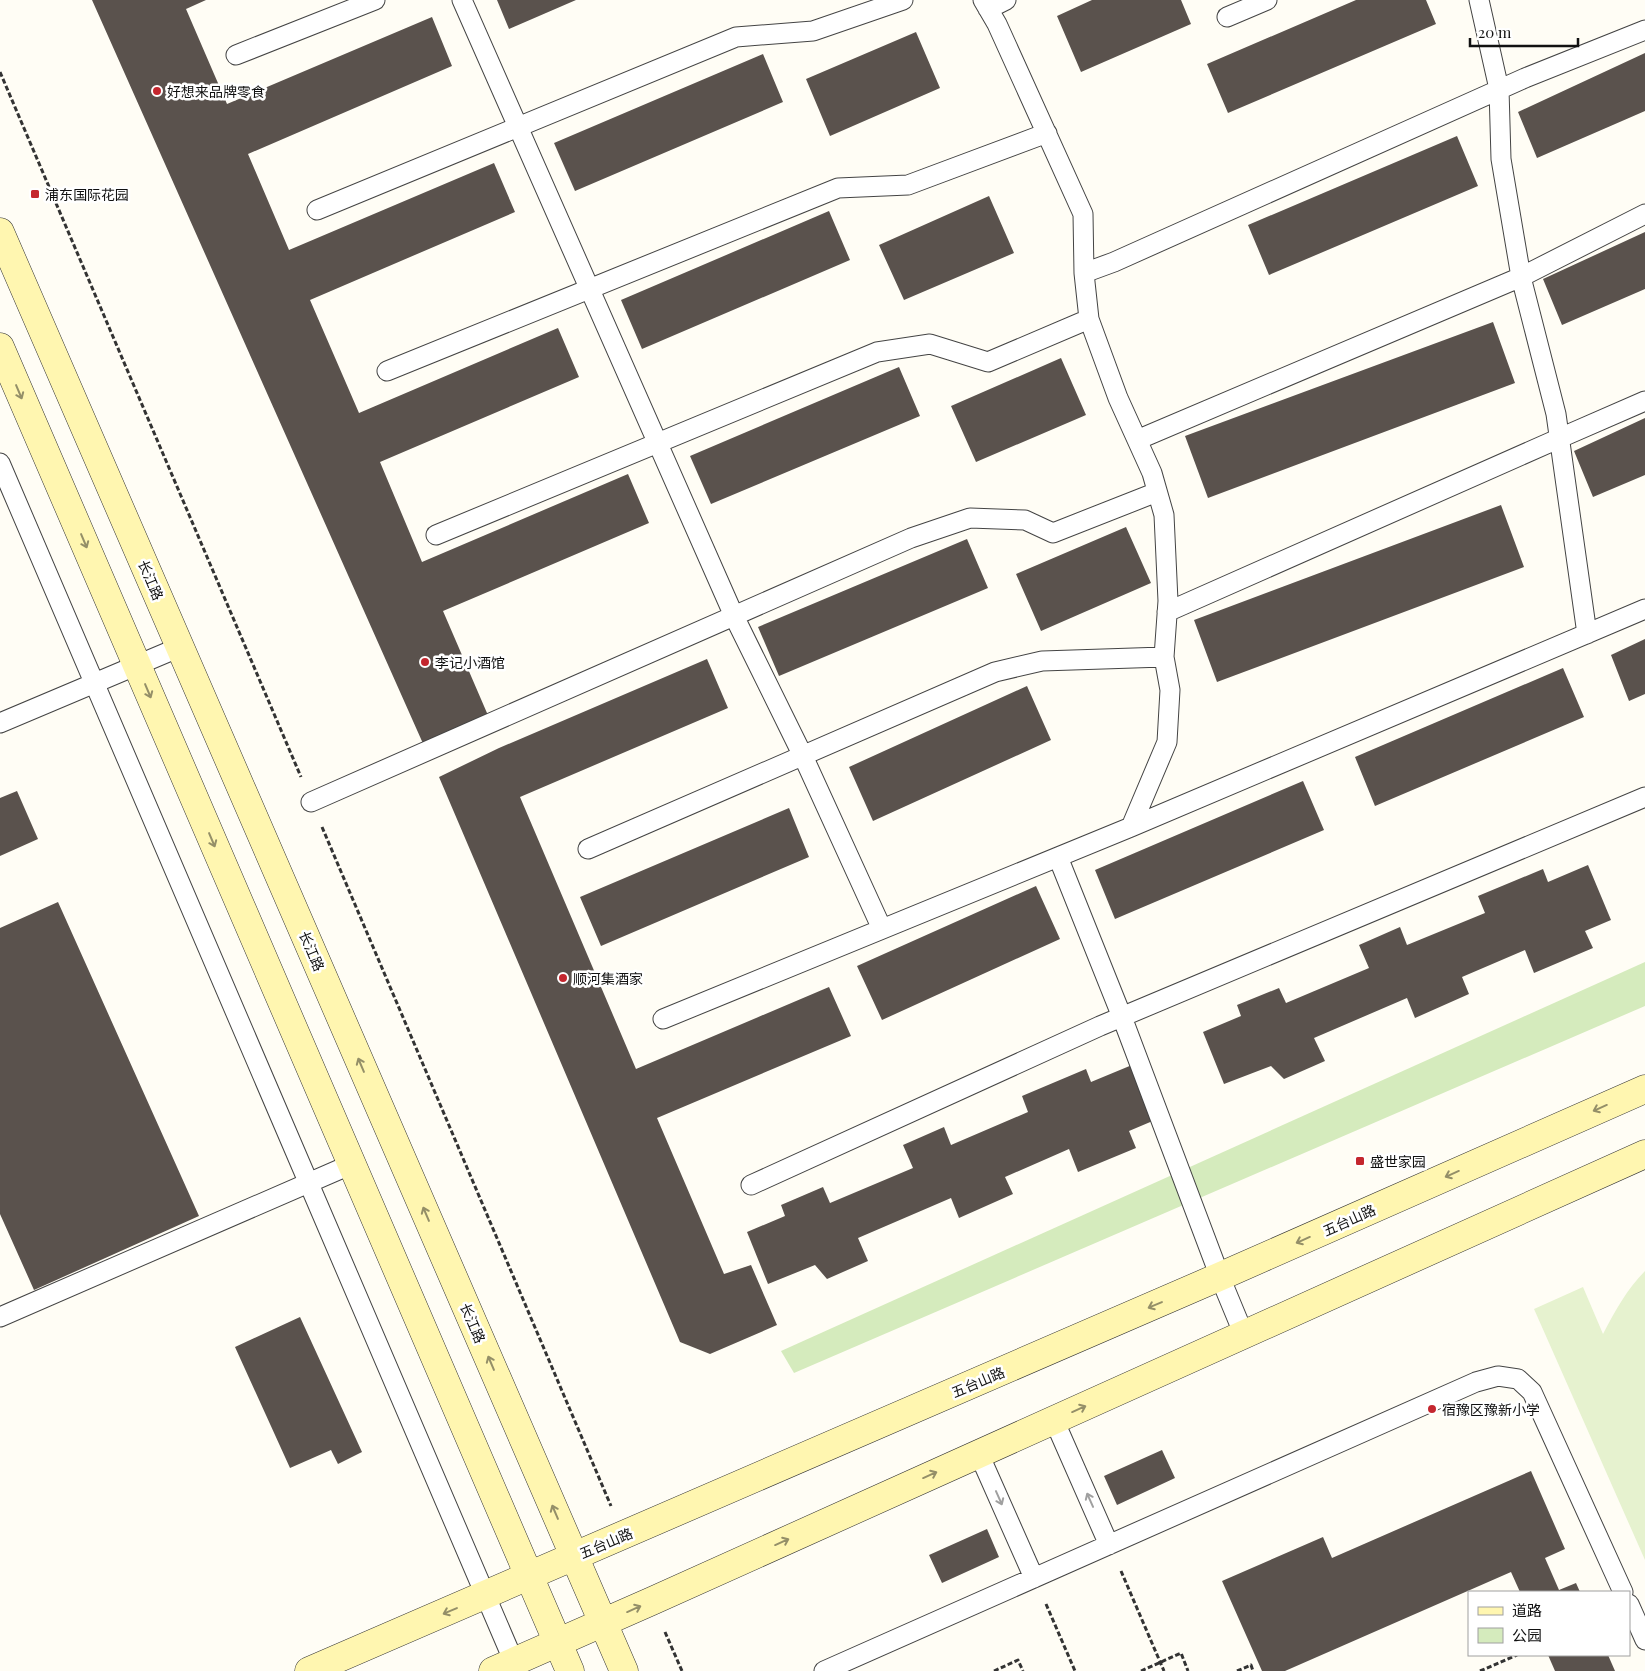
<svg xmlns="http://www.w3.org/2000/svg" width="1645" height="1671" viewBox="0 0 1645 1671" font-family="'Playfair Display','Noto Sans SC',serif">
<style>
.green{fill:#d5ebbd}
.pitch{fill:#e6f2cf}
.building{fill:#5a524d}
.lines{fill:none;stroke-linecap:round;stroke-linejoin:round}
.lane-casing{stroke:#444;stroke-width:21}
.secondary-casing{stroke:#333;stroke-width:29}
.path{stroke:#333;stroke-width:3;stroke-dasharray:5 2.5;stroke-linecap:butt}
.lane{stroke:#fff;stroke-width:19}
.secondary{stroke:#fff6b0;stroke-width:28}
.oneway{stroke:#948f68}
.oneway2{stroke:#a0a0a0}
.poi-dot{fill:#c4262e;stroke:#fff;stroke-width:2}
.labels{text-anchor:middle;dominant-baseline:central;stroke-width:5;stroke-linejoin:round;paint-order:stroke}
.poi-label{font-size:14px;fill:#111;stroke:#fff;text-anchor:start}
.street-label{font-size:14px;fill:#111;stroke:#fff}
</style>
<rect width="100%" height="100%" fill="#fffdf5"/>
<path class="green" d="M1645,962V1006L794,1373L781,1351Z"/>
<path class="pitch" d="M1645,1271V1560L1534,1309L1583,1287L1603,1334C1615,1311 1627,1289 1645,1271Z"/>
<path class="building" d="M92,0H206L186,9L227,104L432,17L452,66L248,154L289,250L494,163L515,212L310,300L359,413L558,328L579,377L380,462L422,562L628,474L649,523L443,611L490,720L425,748Z
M497,0H576L509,29Z
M1092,0H1181L1191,24L1081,72L1057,16Z
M1356,0H1426L1436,24L1228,113L1207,64Z
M916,32L940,88L830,136L806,79Z
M1645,53V111L1537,158L1518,112Z
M763,54L783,102L575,191L554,143Z
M1457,136L1478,186L1269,275L1248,225Z
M989,196L1014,253L904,300L879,245Z
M829,211L850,260L642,349L621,300Z
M1645,232V289L1562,325L1543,279Z
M1493,322L1515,383L1208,498L1185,436Z
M1061,358L1086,415L976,462L951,406Z
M899,367L920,416L711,504L690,456Z
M1645,418V475L1593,497L1574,451Z
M1501,505L1524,567L1217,682L1194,620Z
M1126,527L1151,583L1041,631L1016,574Z
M967,539L988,588L779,676L758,627Z
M1645,639V694L1629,701L1611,655Z
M707,659L728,708L520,797L636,1069L829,987L851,1036L657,1118L724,1274L751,1265L777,1325L710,1354L680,1342L439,777L499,748Z
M1563,668L1584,717L1375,806L1355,757Z
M1027,686L1051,740L873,821L849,767Z
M1303,781L1324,830L1115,919L1095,870Z
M17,791L38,839L0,856V798Z
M789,808L809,857L601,946L580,897Z
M1588,865L1611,920L1585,931L1593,948L1534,973L1525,950L1462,977L1469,994L1415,1018L1407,998L1314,1038L1325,1061L1284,1079L1271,1066L1224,1084L1203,1032L1241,1016L1237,1005L1279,988L1286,1003L1369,968L1359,945L1400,927L1407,945L1485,913L1478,896L1543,869L1548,882Z
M1036,886L1060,939L882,1020L857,966Z
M58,902L199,1216L34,1290L0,1214V928Z
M1132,1065L1155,1120L1129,1131L1136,1148L1078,1172L1069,1149L1005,1177L1013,1194L959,1218L951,1198L858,1238L868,1261L827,1279L815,1265L768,1284L747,1232L785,1216L781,1205L823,1187L830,1203L913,1168L903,1145L944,1127L951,1145L1028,1112L1022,1096L1086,1069L1091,1082Z
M300,1317L362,1452L338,1464L331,1450L290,1468L235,1347Z
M1162,1450L1175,1478L1117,1505L1104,1476Z
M1531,1471L1565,1549L1545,1558L1559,1590L1576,1583L1580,1592H1520L1511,1572L1285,1671H1262L1222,1581L1323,1537L1332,1558Z
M987,1529L999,1557L942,1583L929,1555Z
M1548,1655H1608L1615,1671H1555Z"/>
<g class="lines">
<defs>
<path id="lane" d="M462,0L734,616L803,756L882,929
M983,0L997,24L1083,214L1084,273L1114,262L1525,78L1645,30
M1479,0L1499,89L1501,159L1521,277L1556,414L1587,634
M988,9L1006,0
M1227,17L1267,0
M236,55L375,0
M317,210L736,37L813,31L903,0
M1084,273L1089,319L1118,398L1152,473L1164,515L1168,601L1164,657L1170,690L1167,742L1131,827
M387,371L838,188L908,185L1047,133
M1137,440L1521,277L1645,214
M0,463L514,1662
M436,535L877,352L930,344L988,362L1089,319
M1167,612L1560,438L1645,401
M0,723L180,647
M311,802L911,538L970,518L1025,520L1053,533L1157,492
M588,849L995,672L1042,661L1164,657
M1058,857L1122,1017L1220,1277L1244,1335
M663,1019L1131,827L1645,609
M751,1185L1100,1026L1645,797
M0,1317L352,1164
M1054,1420L1109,1545
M979,1454L1034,1578
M1629,1604L1645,1640
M824,1671L1476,1382L1498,1376L1518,1379L1532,1392L1623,1592"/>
<path id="secondary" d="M0,232L624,1671
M0,347L570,1671
M309,1671C756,1480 1201,1286 1645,1089
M493,1671L652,1601L1645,1154"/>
</defs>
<use href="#lane" class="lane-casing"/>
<use href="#secondary" class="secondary-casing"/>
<path class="path" d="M0,72L301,777
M322,827L611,1506
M1121,1571L1164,1671
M1046,1604L1075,1671
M665,1632L682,1671
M994,1671L1018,1660L1023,1671
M1141,1671L1181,1653L1188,1671
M1237,1671L1251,1665L1253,1671
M1480,1671L1517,1655"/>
<use href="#lane" class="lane"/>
<use href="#secondary" class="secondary"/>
</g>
<defs><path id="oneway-shaft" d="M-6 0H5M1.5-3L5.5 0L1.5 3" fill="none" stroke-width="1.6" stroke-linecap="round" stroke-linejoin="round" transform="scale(1.25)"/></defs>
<g class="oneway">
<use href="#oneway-shaft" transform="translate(19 392) rotate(67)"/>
<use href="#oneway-shaft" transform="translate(84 541) rotate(67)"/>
<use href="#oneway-shaft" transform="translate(148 691) rotate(67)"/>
<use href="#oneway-shaft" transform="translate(212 840) rotate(67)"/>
<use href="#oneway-shaft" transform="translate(361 1065) rotate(-113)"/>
<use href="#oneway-shaft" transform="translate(1600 1108) rotate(156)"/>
<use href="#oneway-shaft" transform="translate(1452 1174) rotate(156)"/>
<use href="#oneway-shaft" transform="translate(426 1214) rotate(-113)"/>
<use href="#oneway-shaft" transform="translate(1303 1240) rotate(156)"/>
<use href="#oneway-shaft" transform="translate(1155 1305) rotate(157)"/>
<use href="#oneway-shaft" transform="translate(491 1363) rotate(-113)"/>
<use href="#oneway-shaft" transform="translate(1079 1409) rotate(-24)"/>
<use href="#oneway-shaft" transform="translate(930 1475) rotate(-24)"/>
<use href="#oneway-shaft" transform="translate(555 1512) rotate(-113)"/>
<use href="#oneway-shaft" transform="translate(782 1542) rotate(-24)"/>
<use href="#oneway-shaft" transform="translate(634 1609) rotate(-24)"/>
<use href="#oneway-shaft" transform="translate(450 1611) rotate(157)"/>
</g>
<g class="oneway2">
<use href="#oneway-shaft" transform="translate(999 1498) rotate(66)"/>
<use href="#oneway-shaft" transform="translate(1090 1500) rotate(-114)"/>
</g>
<g class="poi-dot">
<circle cx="157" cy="91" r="5"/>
<rect x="30" y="189" width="10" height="10" rx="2.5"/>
<circle cx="425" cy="662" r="5"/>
<circle cx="563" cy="978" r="5"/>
<rect x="1355" y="1156" width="10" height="10" rx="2.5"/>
<circle cx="1432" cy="1409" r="5"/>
</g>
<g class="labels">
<g class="poi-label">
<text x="167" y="91">好想来品牌零食</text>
<text x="45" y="194">浦东国际花园</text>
<text x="435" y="662">李记小酒馆</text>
<text x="573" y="978">顺河集酒家</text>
<text x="1370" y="1161">盛世家园</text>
<text x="1442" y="1409">宿豫区豫新小学</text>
</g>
<g class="street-label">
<text transform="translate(151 580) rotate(67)">长江路</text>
<text transform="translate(312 951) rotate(67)">长江路</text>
<text transform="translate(1349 1220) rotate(-24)">五台山路</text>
<text transform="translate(473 1323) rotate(67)">长江路</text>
<text transform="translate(978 1382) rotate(-23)">五台山路</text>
<text transform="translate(606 1543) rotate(-23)">五台山路</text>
</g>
</g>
<rect x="1468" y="1591" width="162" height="65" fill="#ffffff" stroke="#a0a0a0"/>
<rect x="1478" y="1607" width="25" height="8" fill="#fff6b0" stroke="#a0a0a0"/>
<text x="1512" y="1616" font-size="15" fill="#111111">道路</text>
<rect x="1478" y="1628" width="25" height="15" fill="#d5ebbd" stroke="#a0a0a0"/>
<text x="1512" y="1641" font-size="15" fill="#111111">公园</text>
<path d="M1470 38v8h108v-8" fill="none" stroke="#111111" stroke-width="2.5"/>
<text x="1478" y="38" font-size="15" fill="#111111" stroke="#ffffff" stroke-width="4" paint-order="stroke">20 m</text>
</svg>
